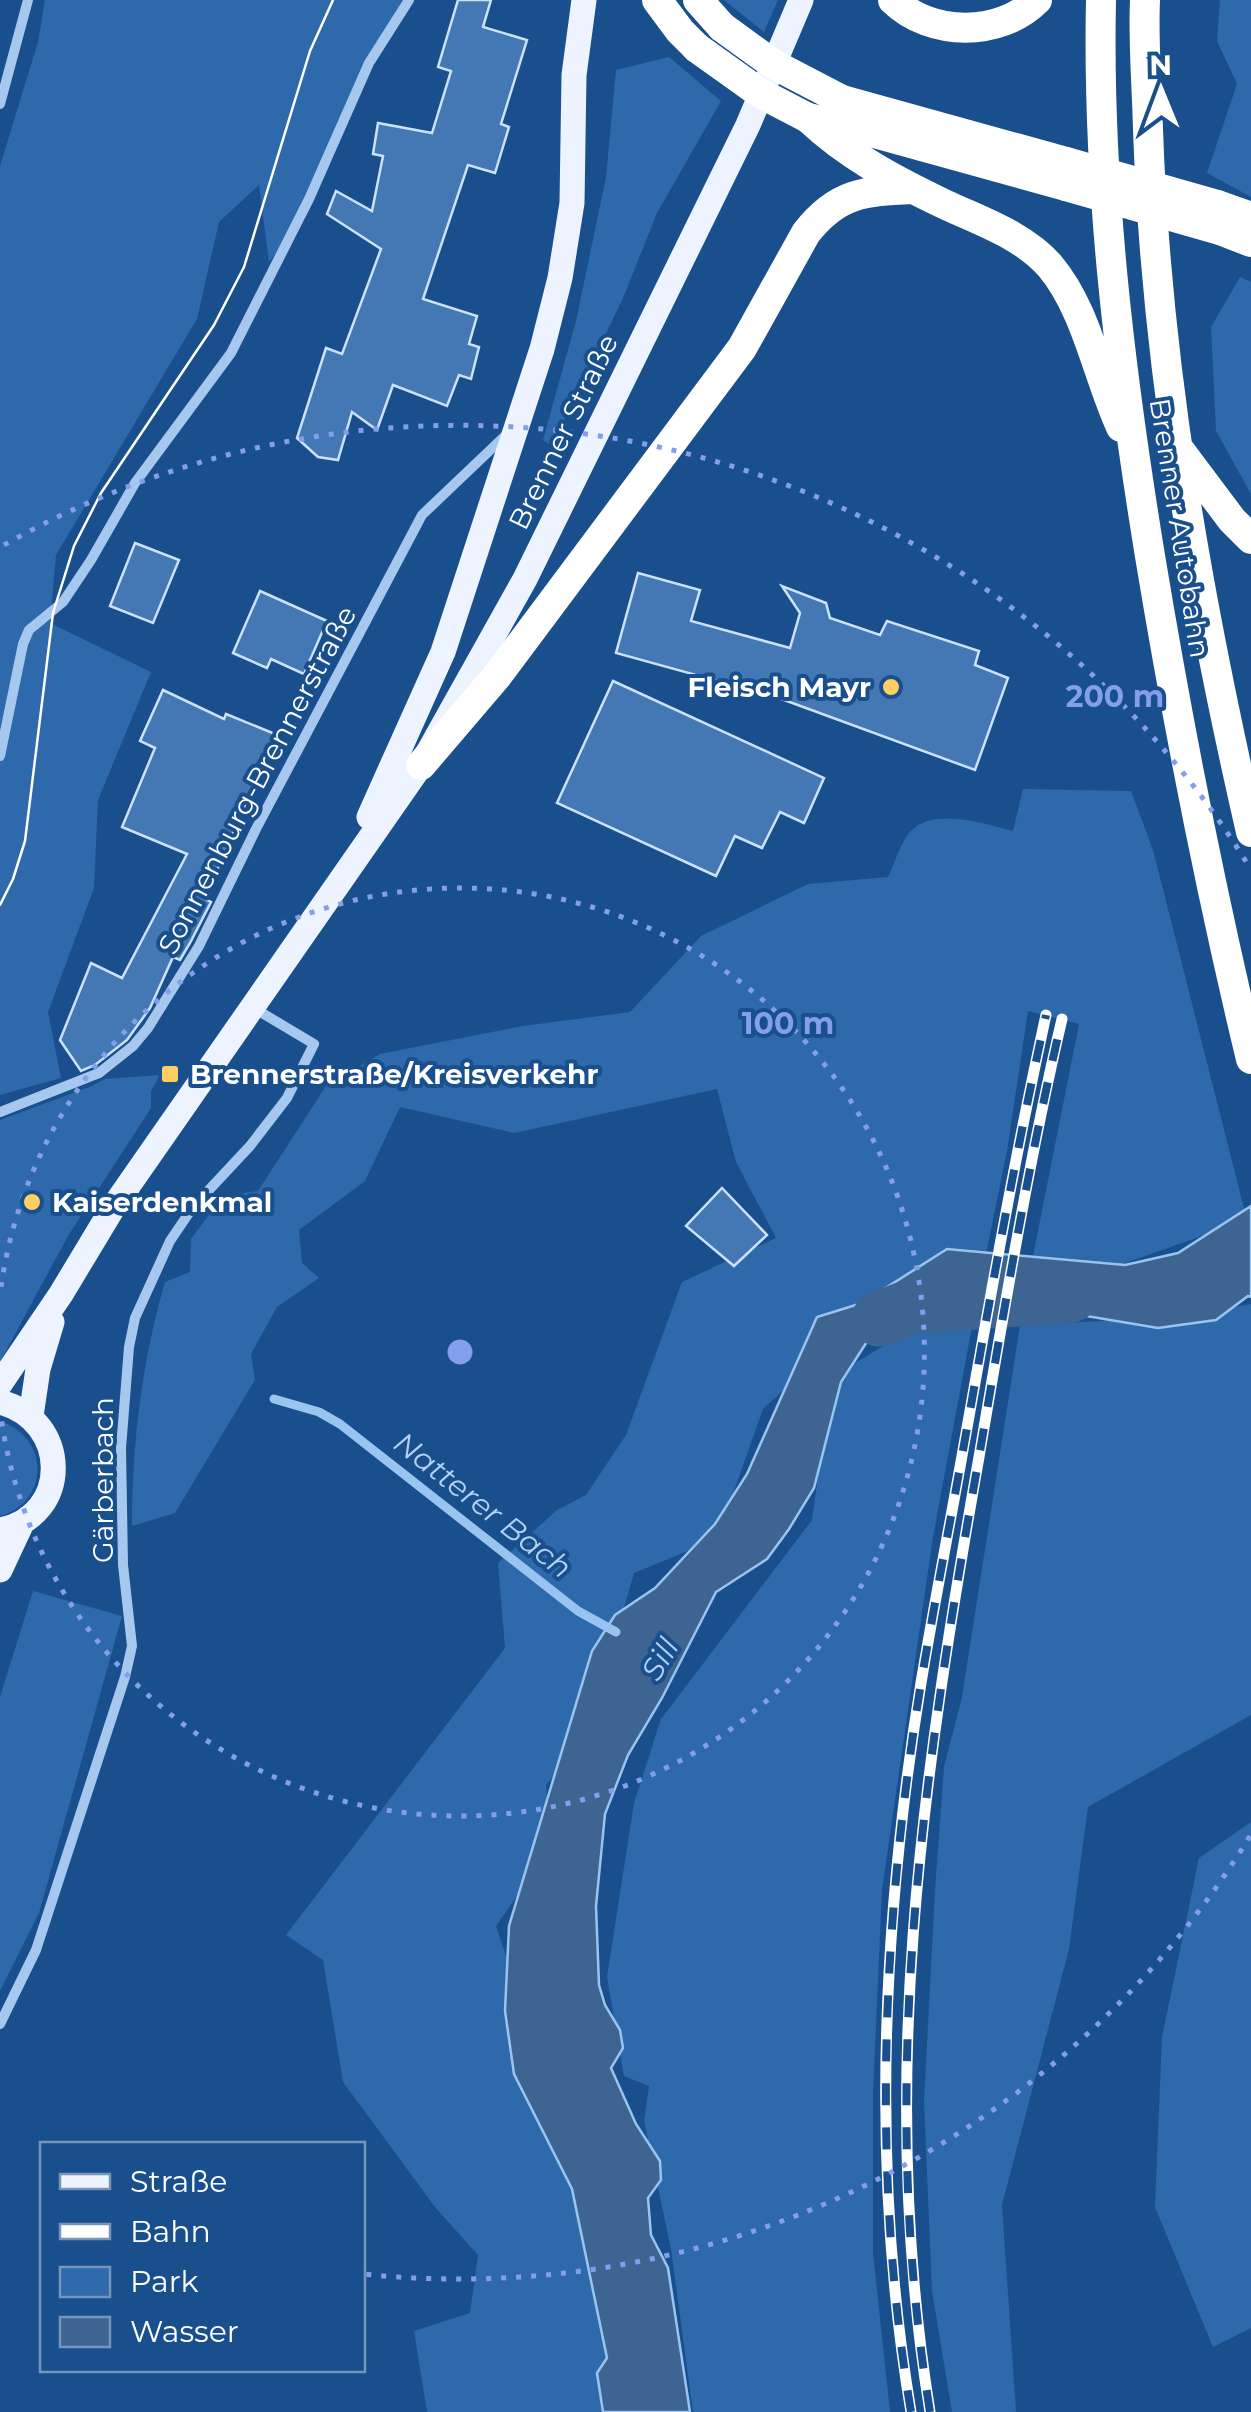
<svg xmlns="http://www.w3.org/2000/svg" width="1251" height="2412" viewBox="0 0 1251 2412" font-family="Montserrat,sans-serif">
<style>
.green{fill:#2d69ab}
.water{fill:#3e6592;stroke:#99c4f0;stroke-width:2.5}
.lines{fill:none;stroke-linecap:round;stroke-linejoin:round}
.stream{stroke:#99c4f0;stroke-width:9}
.river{stroke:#3e6592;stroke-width:55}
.building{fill:#4378b5;stroke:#cce2fa;stroke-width:2.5}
.minor{stroke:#a6c8ee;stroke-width:10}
.primary{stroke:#edf4ff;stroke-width:25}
.motorway{stroke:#fff;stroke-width:30}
.tram{stroke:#fff;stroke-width:2.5}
.rail-casing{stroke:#fff;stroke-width:11}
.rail{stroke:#1a4f8d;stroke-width:8;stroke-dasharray:22;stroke-linecap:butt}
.motorway-bridge{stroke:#fff;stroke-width:30}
.ring{fill:none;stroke:#839eea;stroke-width:5;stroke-dasharray:5 10}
.poi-dot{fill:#ffce63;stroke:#1a4f8d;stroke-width:4}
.labels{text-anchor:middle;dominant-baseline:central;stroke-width:8;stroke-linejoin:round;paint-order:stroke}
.street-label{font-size:28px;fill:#fff;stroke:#1a4f8d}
.poi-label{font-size:28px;font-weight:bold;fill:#fff;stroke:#1a4f8d;text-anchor:start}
.water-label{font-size:30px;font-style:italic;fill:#b2d2f5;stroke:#1a4f8d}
.centre{fill:#839eea;stroke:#1a4f8d;stroke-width:5}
.ring-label{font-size:30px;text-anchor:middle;font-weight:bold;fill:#839eea;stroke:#1a4f8d;stroke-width:8;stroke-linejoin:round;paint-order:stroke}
</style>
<rect width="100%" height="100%" fill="#1a4f8d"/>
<path class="green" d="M45,0H412L378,54L307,215L269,262L259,185L219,222L197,319L56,555L50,623L151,672L98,800L94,888L48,1012L61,1078L0,1095V166L38,42Z
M724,0H778L764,32Z
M1220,0H1251V197L1207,173L1237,84L1217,41Z
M669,57L721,101L657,213L623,298L552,446L543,440L576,321L606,177L616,70Z
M1240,277L1251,282V494L1216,431L1211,327Z
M1023,789L1131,791L1153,850L1247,1220L1111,1268L1032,1261L1079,1024L1028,1011L1007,1151L986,1254L869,1311L763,1409L717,1539L634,1573L610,1656L616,1713L546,1785L553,1845L496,1926L541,2060L568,2168L619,2412H427L414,2331L470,2313L478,2255L435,2207L343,2082L323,1960L286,1935L505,1648L498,1563L557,1510L586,1495L626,1435L682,1282L776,1238L736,1162L717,1089L514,1133L400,1107L365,1181L299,1230L302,1263L319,1278L277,1307L251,1354L255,1380L175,1513L132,1526C132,1444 142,1361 165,1282L190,1272L191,1239L223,1196L258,1191L326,1086L380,1054L523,1026L630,1012L701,936L808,884L888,877C895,863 902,838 913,829C937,808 986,824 1013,831Z
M160,1075L151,1091V1108L68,1236L0,1362V1120L92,1086L105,1079Z
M1251,1304V1715L1088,1807L1069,1949L1002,2205L1016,2412H952L932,2291L924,2102L935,1890L944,1767L962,1697L1020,1325L1183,1317Z
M944,1309L973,1321L933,1537L882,1890L873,2094V2252L890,2412H693L671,2249L644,2121L649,2086L624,2076L607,1977L634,1803L661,1719L812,1520L832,1377Z
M0,1421C49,1437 51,1501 0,1516Z
M33,1591L122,1616L39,1913L0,1991V1697Z
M1251,1822V2328L1213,2347L1155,2207L1162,2037L1199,1858Z"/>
<path class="water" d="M1251,1206V1297L1248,1296L1216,1320L1158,1328L979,1298L915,1312L870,1337L841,1382L814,1488L789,1529L767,1559L716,1592L662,1698L628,1755L605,1814L596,1906L599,1985L605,2005L620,2030L623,2048L611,2068L636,2124L660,2161L661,2180L648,2198L651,2235L668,2268L690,2412H603L597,2373L607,2358L572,2189L514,2074L505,2011L509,1926L592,1651L615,1615L655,1588L715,1524L747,1474L817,1317L862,1303L947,1249L1125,1265L1178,1253Z"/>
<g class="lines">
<path class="stream" d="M274,1399L319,1412L340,1424L578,1611L616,1632"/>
<path class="river" d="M879,1319L910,1307L1071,1295"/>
</g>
<path class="building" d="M458,0H491L483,27L527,40L501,124L509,127L495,173L468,165L423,299L477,316L469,344L479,347L471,379L459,375L447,406L393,385L377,430L352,412L338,460L318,457L297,438L326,348L342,354L381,249L327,214L336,191L372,211L383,156L373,154L378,123L432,133L451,71L438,67Z
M135,543L179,560L153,623L110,606Z
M638,573L700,590L691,621L790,648L800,613L782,586L826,603L830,618L880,635L887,621L979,651L975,665L1008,678L975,770L776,697L616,653Z
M260,591L327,621L304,674L271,659L267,668L233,653Z
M613,681L824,778L804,823L780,812L762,848L735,836L716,876L557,803Z
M163,690L224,719L226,714L275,734L205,899L211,902L190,943L180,960L173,957L150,1008L127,1040L95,1065L81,1071L60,1040L91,963L122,978L187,854L122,827L155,748L140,741Z
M722,1188L767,1235L734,1266L686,1226Z"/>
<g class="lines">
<path class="minor" d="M0,104L28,0
M0,756L23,644L29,630L63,602L91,560L135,483L231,353L309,199L369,63L409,0
M0,1112L99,1073L133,1046L148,1028L199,946L256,829L422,515L506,435
M0,2024L36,1950L125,1677L132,1646L123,1565L121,1448L129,1347L135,1318L170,1241L193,1207L250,1146L287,1098L314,1044L252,1007"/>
<path class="primary" d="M369,817L443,652L542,349L560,278L572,203L574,75L584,0
M0,1384L61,1294L114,1206L421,765L525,579L748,125L801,0
M0,1402C70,1420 72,1516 0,1530
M31,1416L38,1369L52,1322
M0,1570L22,1523"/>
<path class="motorway" d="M657,0L680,31L697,48
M698,0L722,27
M893,0C931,37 1000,37 1037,0
M1101,0C1097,187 1120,372 1150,556C1178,725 1211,893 1251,1059
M1145,0C1143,43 1147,86 1148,129C1156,367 1198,600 1251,832
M842,100L1066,162
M808,118C848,156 896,181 944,204C980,221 1023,235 1050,266C1087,310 1097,375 1121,427
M808,118L871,132L1066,186
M1217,205L1251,217
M1220,230L1251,242
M1181,452L1232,520L1251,539
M421,765L497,676L742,348L806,233C837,193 864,191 913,189"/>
<path class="tram" d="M0,905L13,879L25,841L53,613L74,546L101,493L214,325L244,267L310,51L333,0"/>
<defs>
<path id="rail" d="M911,2412C871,2173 882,1922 921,1683C933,1611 947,1539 960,1467C987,1316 1013,1165 1046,1015
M930,2412C877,2085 922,1780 979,1457C1004,1311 1028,1164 1062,1019"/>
</defs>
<use href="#rail" class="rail-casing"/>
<use href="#rail" class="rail"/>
<path class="motorway-bridge" d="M722,27L773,64L842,100
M697,48L760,93L808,118
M1066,162L1217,205
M1066,186L1220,230"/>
</g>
<g class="ring">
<path d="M1 1287A464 464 0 1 1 1 1417"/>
<path d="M1250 1836A927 927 0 0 1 363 2274M4 545A927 927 0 0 1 1250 868"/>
</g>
<g class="poi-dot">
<circle cx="891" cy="687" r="10"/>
<rect x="160" y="1064" width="20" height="20" rx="5"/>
<circle cx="32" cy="1202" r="10"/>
</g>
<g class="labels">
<g class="street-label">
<text transform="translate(563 432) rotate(-64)">Brenner Straße</text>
<text transform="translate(1180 528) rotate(81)">Brenner Autobahn</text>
<text transform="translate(257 780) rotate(-62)">Sonnenburg-Brennerstraße</text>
<text transform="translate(103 1480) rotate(-90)">Gärberbach</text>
</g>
<g class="poi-label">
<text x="871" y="687" text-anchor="end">Fleisch Mayr</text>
<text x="190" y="1074">Brennerstraße/Kreisverkehr</text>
<text x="52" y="1202">Kaiserdenkmal</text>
</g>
<g class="water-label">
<text transform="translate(483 1505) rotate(38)">Natterer Bach</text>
<text transform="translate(660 1659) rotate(-59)">Sill</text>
</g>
</g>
<circle cx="460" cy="1352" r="15" class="centre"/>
<g class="ring-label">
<text x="1115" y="707">200 m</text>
<text x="788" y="1034">100 m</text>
</g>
<rect x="40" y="2142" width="325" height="230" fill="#1a4f8d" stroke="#7695bb" stroke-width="2.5"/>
<rect x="60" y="2174" width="50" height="15" fill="#edf4ff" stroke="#7695bb" stroke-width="2.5"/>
<text x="130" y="2192" font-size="30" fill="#ffffff">Straße</text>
<rect x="60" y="2224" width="50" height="15" fill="#ffffff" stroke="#7695bb" stroke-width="2.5"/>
<text x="130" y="2242" font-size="30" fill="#ffffff">Bahn</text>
<rect x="60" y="2267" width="50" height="30" fill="#2d69ab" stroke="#7695bb" stroke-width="2.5"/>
<text x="130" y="2292" font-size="30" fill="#ffffff">Park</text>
<rect x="60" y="2317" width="50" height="30" fill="#3e6592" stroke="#7695bb" stroke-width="2.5"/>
<text x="130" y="2342" font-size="30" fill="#ffffff">Wasser</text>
<g transform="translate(1161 90) rotate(359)" stroke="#1a4f8d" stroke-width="8" paint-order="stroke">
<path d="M0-8L18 38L0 25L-18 38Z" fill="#ffffff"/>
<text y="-15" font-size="28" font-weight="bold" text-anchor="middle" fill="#ffffff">N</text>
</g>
</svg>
